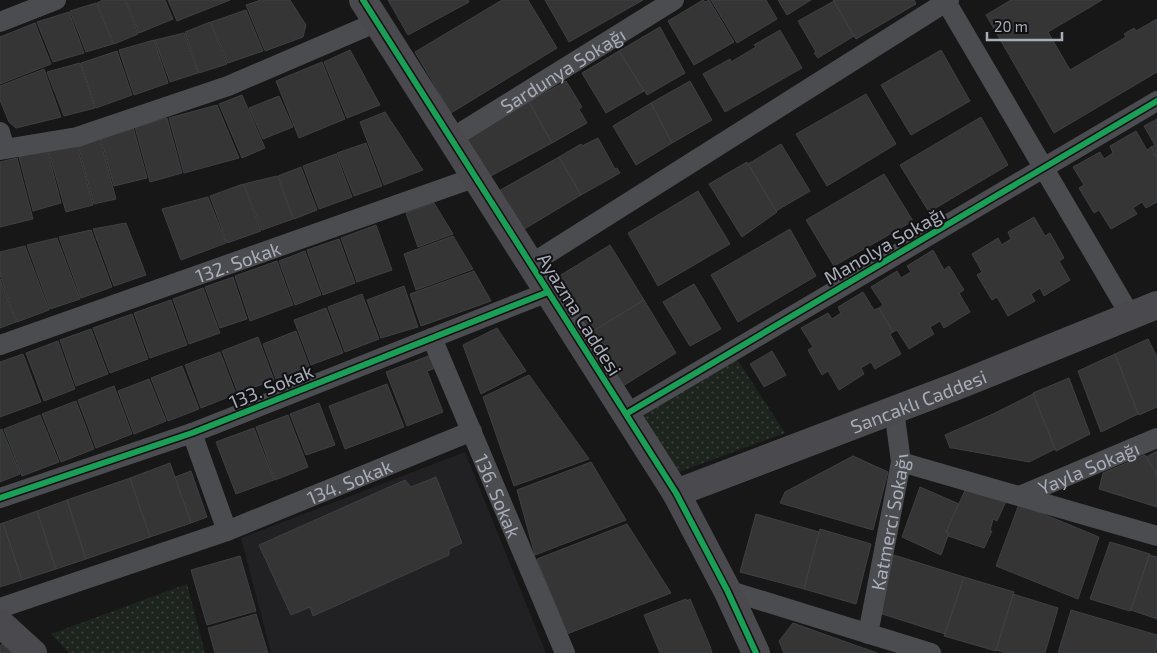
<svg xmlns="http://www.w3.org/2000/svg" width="1157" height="653" viewBox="0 0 1157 653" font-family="'Exo 2',sans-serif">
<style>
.built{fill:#212123}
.park{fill:url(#park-dots)}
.building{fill:#353536;stroke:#3f4043}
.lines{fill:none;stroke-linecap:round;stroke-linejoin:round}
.street{stroke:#4b4c50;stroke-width:20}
.secondary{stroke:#4a4a4e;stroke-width:28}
.cycleway-casing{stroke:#111113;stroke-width:9}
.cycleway{stroke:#1a9f57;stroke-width:6}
.labels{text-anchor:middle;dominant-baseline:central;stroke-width:4;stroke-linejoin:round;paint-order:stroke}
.street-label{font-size:19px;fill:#a8adb8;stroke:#111113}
</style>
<defs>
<pattern id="park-dots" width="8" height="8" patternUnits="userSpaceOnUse" patternTransform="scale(1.25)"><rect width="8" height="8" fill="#1d241e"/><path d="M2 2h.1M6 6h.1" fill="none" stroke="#3b413d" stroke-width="1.8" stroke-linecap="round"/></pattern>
</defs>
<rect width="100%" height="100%" fill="#171717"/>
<path class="built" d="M465,452L546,653H271L241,538Z"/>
<path class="park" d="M737,359L785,433L676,473L639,416Z
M187,584L205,653H69L51,634Z"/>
<path class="building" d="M103,0H125L138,34L114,44L97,3Z
M126,0H165L173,19L139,33Z
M168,0H230L177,21Z
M261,0H290L306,25L303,37L265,51L246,5Z
M388,0H468L469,2L408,35Z
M502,0H528L557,48L451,113L415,52Z
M545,0H643L569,42Z
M703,0L705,2L709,0L734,42L694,65L668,21Z
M711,0H766L777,19L737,43Z
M778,0H811L787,15Z
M833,0H914L916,4L856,39Z
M1011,0H1102L1048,32L1070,70L1126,37L1124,34L1134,28L1136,31L1157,19V72L1054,133L986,15Z
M834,1L854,36L818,58L814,53L816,52L798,21Z
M96,3L113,44L86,52L70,11Z
M246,10L263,51L228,63L211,22Z
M69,12L84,53L53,62L37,22Z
M210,22L227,64L199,73L185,32Z
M35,23L51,64L0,84V37Z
M660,27L685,73L647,95L619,51Z
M780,30L802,68L725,112L703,74L730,59L731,62L756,47L754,45Z
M184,33L198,73L170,82L155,40Z
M154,40L168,83L134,95L119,50Z
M350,50L380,105L347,118L324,62Z
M941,50L970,101L911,135L881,85Z
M117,51L132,95L96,108L81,63Z
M619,51L644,91L606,113L582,73Z
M322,62L345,119L299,138L276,81Z
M80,63L95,108L64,116L47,72Z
M44,69L61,117L16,128L9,122L0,100V86Z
M566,81L582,107L579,109L587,123L552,143L529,102Z
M690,81L712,120L672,143L651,103Z
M866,94L896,144L827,186L796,134Z
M242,95L265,148L242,158L219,104Z
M279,96L293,127L263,139L249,108Z
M529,102L552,143L489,177L465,138Z
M651,103L672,143L636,165L613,126Z
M217,105L239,158L184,173L169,118Z
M385,112L423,170L384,185L360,122Z
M981,117L1008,165L929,212L900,165Z
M167,118L182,173L150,182L135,127Z
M1157,119V158L1151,147L1155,145L1144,126Z
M133,127L147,178L114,186L100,135Z
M1136,131L1147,150L1151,147L1157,158V202L1146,208L1142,202L1133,208L1137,214L1111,229L1099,210L1094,213L1079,188L1084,185L1073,167L1100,152L1104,159L1113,153L1110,146Z
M99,136L116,199L94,204L77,141Z
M598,138L615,169L617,168L620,173L581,195L559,157L581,144L582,146Z
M76,142L93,205L66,212L48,149Z
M366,143L382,186L354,196L337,153Z
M781,144L810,191L776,211L748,164Z
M47,149L61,203L33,211L19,157Z
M336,154L352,197L319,209L303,166Z
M559,157L581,195L521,231L497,192Z
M17,158L33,219L0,227V162Z
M747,162L777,212L742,237L709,184Z
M301,167L317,210L294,219L278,176Z
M884,174L913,221L834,266L806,220Z
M277,176L293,219L262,230L244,184Z
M243,184L261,231L227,243L210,196Z
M698,191L730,244L658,286L628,233Z
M208,197L226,243L181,260L162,209Z
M434,203L453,234L418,247L406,213Z
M1034,217L1045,236L1050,233L1064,258L1059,261L1070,280L1044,296L1040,288L1031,294L1035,301L1008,316L997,297L992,300L977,275L982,272L972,254L998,238L1002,245L1003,244L1011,239L1008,232Z
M126,223L146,275L114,286L93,229Z
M376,225L392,270L357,282L341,238Z
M790,229L816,276L738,322L711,275Z
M91,230L112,287L81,298L59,237Z
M453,236L473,269L416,290L404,254Z
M57,238L80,299L50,309L27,245Z
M339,239L355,283L323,295L307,250Z
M610,245L644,300L585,336L551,281Z
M25,246L49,310L17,322L0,275V252Z
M933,250L944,270L949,266L964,290L959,293L970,312L944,328L940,321L930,327L934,334L909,349L897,330L893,332L879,308L883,305L871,287L897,271L901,278L911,272L907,266Z
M305,251L321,295L295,305L279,261Z
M277,261L293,305L250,321L235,276Z
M474,271L491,301L421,326L410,294Z
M233,277L247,319L220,328L205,287Z
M0,279L16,322L0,328Z
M694,284L721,329L690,346L663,302Z
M404,286L418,327L381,338L367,300Z
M203,288L220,333L189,344L173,299Z
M863,292L874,310L879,308L893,332L890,334L901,354L875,369L871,362L861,368L864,374L839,390L828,371L822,375L808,350L813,347L801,328L828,313L832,319L841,313L838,307Z
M362,294L379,339L345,352L328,307Z
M171,300L187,345L150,358L134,313Z
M644,300L676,353L618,389L585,336Z
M326,308L343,353L311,365L294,320Z
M132,314L148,359L110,373L93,328Z
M497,328L526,371L481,394L463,345Z
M91,329L108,374L76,386L60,340Z
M296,331L309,366L276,379L263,344Z
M258,337L274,380L238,393L222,351Z
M1148,339L1157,357V407L1139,415L1115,354Z
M58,341L75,389L44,401L26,353Z
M772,351L786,375L764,387L750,364Z
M220,352L236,394L201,408L185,365Z
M23,354L41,402L0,417V362Z
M1115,354L1138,414L1101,432L1078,371Z
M431,355L436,368L427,371L443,412L407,426L386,372Z
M182,366L199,409L168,421L151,378Z
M529,375L589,459L514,486L483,397Z
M1069,378L1090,434L1056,451L1033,393Z
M149,379L166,421L134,434L118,391Z
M387,384L404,427L345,449L329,406Z
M114,386L132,434L96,448L78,400Z
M1033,394L1055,449L1029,462L953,448H950L945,435L993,414Z
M76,401L94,449L61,462L42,414Z
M319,403L335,445L306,455L290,414Z
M40,415L59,462L22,476L4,429Z
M288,415L308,467L275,480L256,427Z
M254,428L274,480L236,494L216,442Z
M2,429L20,474L0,482V430Z
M1157,451V475L1146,457Z
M1145,455L1157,475V507L1099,489L1103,473Z
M853,456L888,472L873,530L780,503L785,492Z
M591,462L626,520L535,555L517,490Z
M170,463L191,523L150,537L130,478Z
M191,471L207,517L191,523L175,477Z
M436,477L462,543L449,549V555L313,616L310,607L291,615L259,545L405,480L411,487Z
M130,478L150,537L86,559L67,500Z
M967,486L1007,499L997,521L993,519L990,531H992L984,548L948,536L949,533L946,532Z
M920,487L959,504L946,532L949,533L941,555L902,537Z
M67,500L86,559L56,569L37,511Z
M1019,504L1099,537L1078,599L996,566Z
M37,511L56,569L22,580L3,523Z
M756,514L819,532L804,589L740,572Z
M3,523L22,580L0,587V524Z
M627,524L671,593L567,634L537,559Z
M820,529L871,544L856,604L804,589Z
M1110,542L1150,554L1130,611L1090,599Z
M894,555L964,577L945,634L876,612Z
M1149,555L1157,557V619L1131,610Z
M240,556L256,611L207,625L191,570Z
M964,577L1014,592L996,651L944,636Z
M1013,594L1058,608L1045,653H1006L996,650Z
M686,599L687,601L690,599L710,646L712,653H660L644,615Z
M1071,610L1157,635L1156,653H1058Z
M256,614L268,653H215L208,628Z
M793,623L877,653H784L779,641Z
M5,642L14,653H0V646Z"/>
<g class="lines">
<g class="street">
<path d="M945,0L1130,315"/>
<path d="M0,22L56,0"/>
<path d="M0,132L5,149"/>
<path id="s1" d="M452,138L674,0"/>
<path d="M0,150L77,137L228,86L377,22"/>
<path d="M531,264L949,0"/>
<path id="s2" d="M432,338L565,653"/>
<path id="s3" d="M0,345L476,177"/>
<path d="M626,414L1157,101"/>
<path d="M901,462L1157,536"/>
<path id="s4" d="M1022,495L1157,438"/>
<path d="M0,498L192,433L548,292"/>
<path id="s5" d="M227,531L472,431"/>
<path d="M727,590L931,653"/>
<path d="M0,608L227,531L192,433"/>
<path id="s6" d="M868,634L901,462L894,410"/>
</g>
<g class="secondary">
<path d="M363,0L676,493L727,590L756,653"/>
<path id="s7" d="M676,493L957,386L1157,305"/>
<path d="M0,623L33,653"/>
</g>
<defs>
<path id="cycleway" d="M363,0L676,493L727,590L756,653
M626,414L1157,101
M0,498L192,433L548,292"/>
</defs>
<use href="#cycleway" class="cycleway-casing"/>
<use href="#cycleway" class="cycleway"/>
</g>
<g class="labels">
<g class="street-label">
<text stroke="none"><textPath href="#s1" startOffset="130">Sardunya Sokağı</textPath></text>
<text transform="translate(884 245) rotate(-30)">Manolya Sokağı</text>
<text stroke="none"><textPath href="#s3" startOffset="252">132. Sokak</textPath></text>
<text transform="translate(580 314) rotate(58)">Ayazma Caddesi</text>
<text transform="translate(271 386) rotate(-22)">133. Sokak</text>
<text stroke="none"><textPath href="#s7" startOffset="259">Sancaklı Caddesi</textPath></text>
<text stroke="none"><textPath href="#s4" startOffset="72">Yayla Sokağı</textPath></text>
<text stroke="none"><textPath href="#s5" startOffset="132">134. Sokak</textPath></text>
<text stroke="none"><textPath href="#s2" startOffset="171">136. Sokak</textPath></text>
<text stroke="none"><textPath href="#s6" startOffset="114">Katmerci Sokağı</textPath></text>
</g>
</g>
<path d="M987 32v8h75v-8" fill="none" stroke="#a8adb8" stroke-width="2.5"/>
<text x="994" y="32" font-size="15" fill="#a8adb8" stroke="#111113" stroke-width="4" paint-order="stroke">20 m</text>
</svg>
